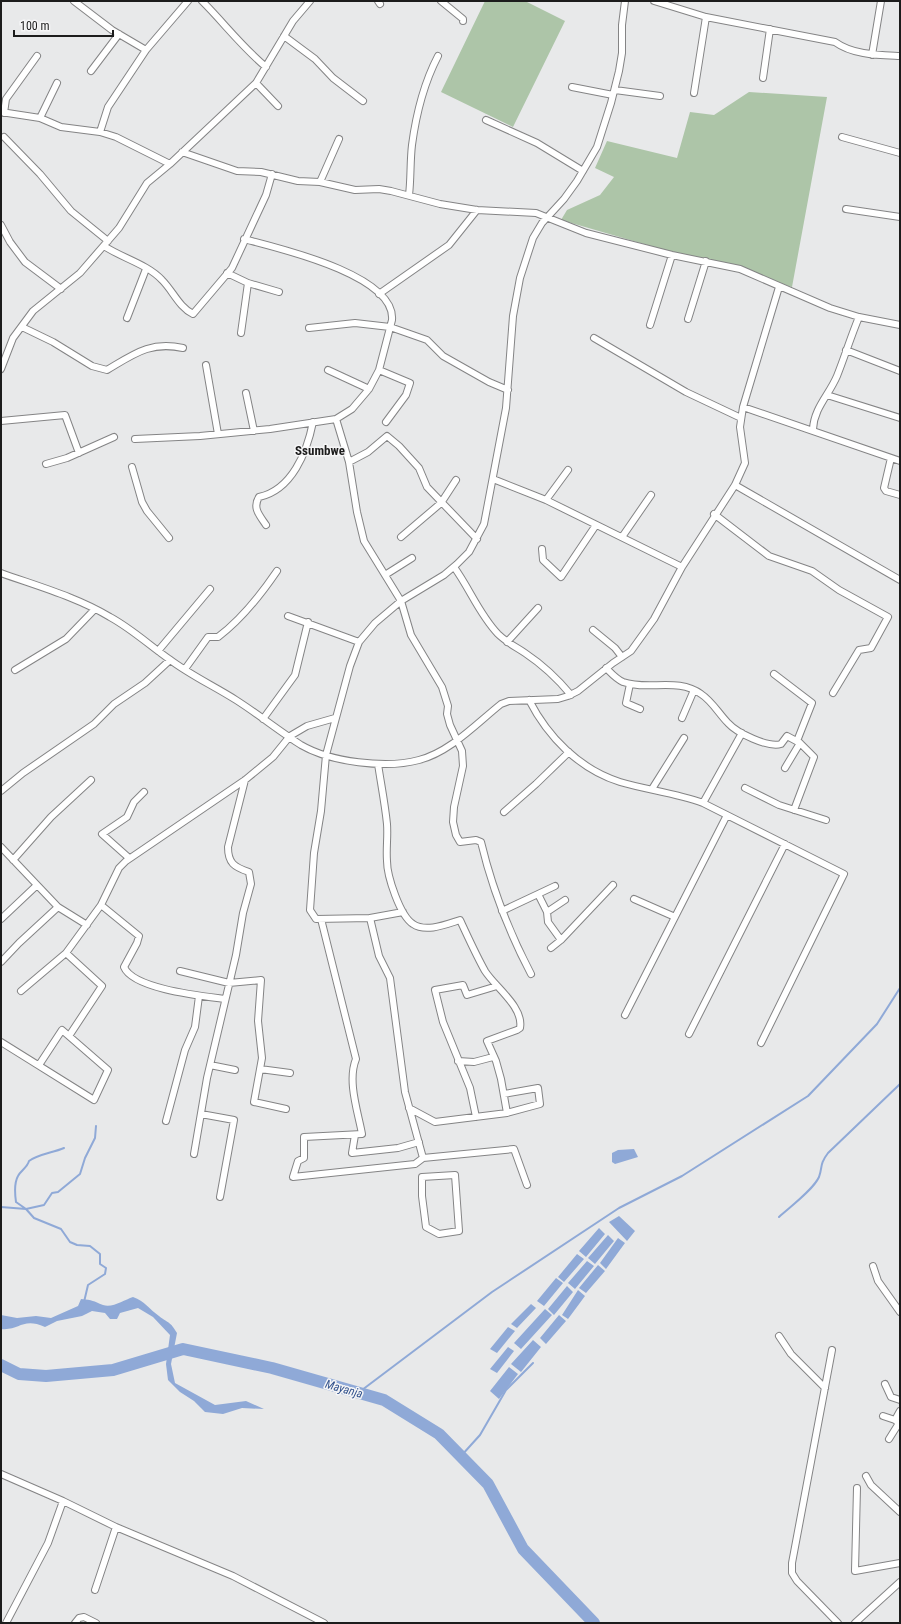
<svg xmlns="http://www.w3.org/2000/svg" width="901" height="1624" viewBox="0 0 901 1624" font-family="'Roboto Condensed',sans-serif">
<style>
.green{fill:#adc5a8}
.water{fill:#8fa9d7}
.lines{fill:none;stroke-linecap:round;stroke-linejoin:round}
.stream{stroke:#8fa9d7;stroke-width:2}
.river{stroke:#8fa9d7;stroke-width:12}
.street-casing{stroke:#848485;stroke-width:8}
.street{stroke:#fff;stroke-width:6}
.labels{text-anchor:middle;dominant-baseline:central;stroke-width:3;stroke-linejoin:round;paint-order:stroke}
.water-label{font-size:12px;font-style:italic;fill:#34548e;stroke:#f6f6f7}
.quarter-label{font-size:13px;font-weight:bold;fill:#1c1c1c;stroke:#f6f6f7}
</style>
<rect width="100%" height="100%" fill="#e8e9ea"/>
<path class="green" d="M485,1H525L565,21L513,127L441,92Z
M749,92L827,97L792,287L561,220L567,210L600,195L614,177L595,168L607,141L677,158L690,112L714,115Z"/>
<path class="water" d="M634,1149L638,1157L615,1164L612,1162V1153L618,1150Z
M619,1216L635,1231L627,1241L609,1222Z
M599,1228L605,1234L586,1257L579,1251Z
M608,1235L614,1241L595,1264L588,1258Z
M618,1238L625,1243L606,1269L600,1263Z
M577,1254L584,1259L564,1282L558,1277Z
M587,1261L594,1266L575,1289L568,1283Z
M598,1265L605,1271L586,1293L579,1288Z
M556,1278L563,1283L544,1306L537,1301Z
M567,1286L573,1292L554,1315L548,1309Z
M578,1290L585,1296L568,1319L562,1315Z
M133,1297C145,1301 149,1309 159,1316C169,1324 170,1321 177,1333L171,1364L175,1383L215,1405L246,1401L264,1409L242,1408L223,1414L205,1412L194,1401L180,1392L168,1380L166,1364L170,1335L153,1317L138,1308L120,1313L117,1319H110L105,1313L92,1311L82,1316L57,1321L45,1327C22,1317 20,1331 1,1329V1315L17,1318L36,1316L51,1318L78,1306L81,1299C93,1300 93,1301 103,1305C113,1308 124,1300 133,1297Z
M531,1304L536,1308L517,1328L511,1324Z
M545,1309L552,1315L521,1349L514,1343Z
M559,1315L566,1321L546,1344L540,1338Z
M508,1327L515,1331L497,1353L490,1349Z
M533,1340L541,1347L521,1372L511,1364Z
M508,1347L514,1351L497,1373L490,1369Z
M509,1367L518,1374L499,1399L490,1391Z"/>
<g class="lines">
<path class="stream" d="M64,1148C52,1153 39,1154 29,1161C27,1168 21,1170 18,1176C14,1183 15,1195 16,1202L26,1209L44,1205L52,1193L58,1192L80,1174L85,1158L95,1138L96,1126
M1,1207L26,1209L34,1218L61,1229L70,1242L77,1245L90,1246L100,1254V1264L106,1268L105,1274L88,1285L84,1302
M779,1217C790,1207 813,1190 819,1177C823,1166 819,1165 828,1153L900,1084
M358,1393L492,1292L619,1208L682,1176L808,1096L877,1024L900,988
M461,1456L480,1435L506,1390L533,1363"/>
<path class="river" d="M1,1365L19,1374L46,1376L113,1370L183,1349L272,1368L384,1400L439,1434L488,1484L523,1549L594,1623"/>
<defs>
<path id="street" d="M74,1L112,30L146,50
M202,1C224,23 242,47 266,67
M378,1L380,4
M441,1L463,19V21
M654,1L706,17L835,42C853,55 878,55 900,56
M284,36L315,59L333,78L363,101
M872,55L881,1
M91,71L119,34
M763,78L770,29
M256,83L278,106
M572,87L613,95
M615,90L660,96
M694,93L706,17
M1,112L40,118L61,127L100,132L116,137L170,164
M4,113L6,99L37,56
M40,118L57,83
M486,120L537,143L583,171
M100,132L108,107L146,50L188,1
M4,137L40,174L71,211L108,241
M842,137L900,153
M182,152L237,171L261,172L298,181L320,182L355,190L379,189L391,191L440,204L477,210L536,213L586,233L672,255L740,269L830,308L859,317L900,325
M320,182L339,139
M409,195C411,179 410,162 412,145C416,115 424,83 438,56
M846,209L900,217
M1,225L10,242L25,262L61,289
M104,246C122,258 147,264 162,280C173,291 179,307 193,314L232,268L266,195L272,174
M227,273L248,283L279,292
M379,294L449,245L477,210
M127,318L146,269
M688,319L706,261
M650,325L672,255
M22,327L53,342L92,366L107,370C134,354 150,341 183,348
M309,328L355,323L390,327L427,340L443,356L489,382L508,390
M241,333L248,283
M594,338L686,392L741,418
M846,350L900,371
M206,365L218,434
M1,369L13,338L33,311L80,273L119,228L147,183L170,164L256,83L293,21L310,1
M328,370L369,389
M379,370L410,383L406,395L386,422
M246,393L254,431
M827,395L900,418
M743,407L900,461
M336,419L349,462L357,512L364,541L401,601L411,635L442,687L448,706L447,714L450,725L462,751L463,766L454,807L453,822L456,835L460,842L476,840L481,842C492,888 509,932 531,974
M1,421L65,415L79,453
M813,429C814,408 829,395 837,376C845,356 851,336 859,317
M135,439L200,436L270,429L336,419L352,409L369,389L379,370L392,320C396,275 278,248 244,239
M891,458L884,488L886,491L900,495
M349,462L368,452L387,436L399,446L419,468L427,487L477,539
M46,464L67,458L114,437
M132,467L142,502L147,511L169,538
M493,479L546,500L682,567
M735,485L900,580
M546,500L568,470
M714,514L769,556L812,571L839,590L888,617L871,648L859,650L833,693
M266,525C260,516 252,508 259,497C292,490 307,452 313,422
M401,537L441,503L456,480
M622,537L651,495
M542,549L543,560L561,577L596,525
M454,567C470,589 479,614 498,634C506,642 516,647 525,653C543,665 557,678 571,695
M1,573C37,586 77,597 110,617C132,629 149,645 169,659C190,675 214,686 236,700C258,714 279,731 301,745C330,762 386,769 419,760C450,752 476,724 501,704L509,701L558,699L568,696L578,691L613,663L631,651L654,619L682,567L735,485L745,463L740,427L743,407L779,287
M385,575L412,558
M288,616L359,642
M593,630L615,648L622,657
M507,642L538,608
M158,651L210,589
M606,668C611,673 616,679 623,682C648,691 678,677 701,694C712,701 719,714 728,723C737,733 768,748 781,744L787,736L800,743L814,757L794,810
M185,669L208,637H218C242,619 260,596 277,571
M15,670L66,639L95,609
M774,674L812,703L797,741
M630,684L626,703L640,709
M529,700C548,737 579,769 620,782C647,790 676,793 703,803L742,733
M682,718L694,690
M263,719L295,675L308,622
M378,764C381,784 385,804 387,824C388,837 386,848 387,861C387,876 400,916 413,924C426,933 447,924 460,920C468,937 476,955 485,971C495,987 524,1007 520,1028L517,1030L487,1041L496,1061L501,1079L507,1113
M785,768L800,743
M745,788L779,805L826,820
M652,789L684,738
M1,791L23,773L94,724L114,704L145,683L170,660
M703,803L844,874L761,1043
M504,812L536,784L569,752
M1,847L58,907L87,925
M129,858L102,834L127,817L134,802L144,792
M13,860L51,817L91,780
M538,894L547,912
M634,899L675,917
M101,905L139,936L137,943L124,967C133,989 202,996 225,999
M502,911L555,886
M403,912L370,918L316,919L310,910L314,853L321,811L326,755L350,666L359,642L375,623L401,601L444,575L457,564L469,552L484,524L506,408L513,316L520,278L533,238L542,223L564,199L577,181L597,147L611,103L619,71L622,53V25L625,1
M370,918L379,956L390,978L405,1092L423,1158
M1,919L36,886
M321,919L356,1059C347,1081 358,1112 362,1134L304,1137V1158L298,1161L293,1177L415,1164L423,1158L514,1149L527,1185
M561,940L548,922L547,912L565,900
M551,948L561,940L613,885
M66,953L102,986L69,1036
M1,962L19,943L58,907
M180,971L229,983L261,980L258,1021L262,1058L254,1102L286,1109
M21,991L66,953L101,905L119,868L126,861L245,780L273,757L290,736L307,726L335,718
M625,1015L727,815
M689,1034L785,844
M1,1042L94,1100L108,1070L62,1030L39,1065
M458,1061L474,1062L493,1057
M210,1065L235,1070
M260,1069L290,1073
M409,1108L435,1122L507,1113L540,1104L538,1088L504,1094
M201,1114L234,1120L220,1197
M476,1117L470,1088L443,1022L435,990L463,985L467,995L497,986
M166,1121L185,1050L195,1027L199,996
M355,1135L352,1153L398,1148L419,1142
M194,1154L207,1078L236,955L243,913L251,884L249,872C234,867 228,863 228,847L245,780
M455,1175L459,1231L439,1234L426,1227L422,1196V1177Z
M873,1266L878,1281L900,1312
M779,1336L791,1354L825,1388
M832,1350L792,1563V1573L797,1581L838,1623
M885,1384L891,1397L900,1400
M883,1416L895,1420L899,1423L889,1439
M895,1420L900,1411
M1,1474L63,1501L116,1527L233,1576L324,1623
M866,1476L871,1485L900,1512
M857,1488L855,1571L900,1563
M95,1590L116,1527
M6,1623L48,1543L63,1501
M75,1623L79,1618L84,1617L96,1623
M855,1623L900,1582"/>
</defs>
<use href="#street" class="street-casing"/>
<use href="#street" class="street"/>
</g>
<g class="labels">
<g class="water-label">
<text transform="translate(344 1389) rotate(16)">Mayanja</text>
</g>
<g class="quarter-label">
<text x="320" y="450">Ssumbwe</text>
</g>
</g>
<rect width="901" height="1624" fill="none" stroke="#1c1c1c" stroke-width="4"/>
<path d="M14 30v6h99v-6" fill="none" stroke="#1c1c1c" stroke-width="2"/>
<text x="20" y="30" font-size="12" fill="#1c1c1c" stroke="#f6f6f7" stroke-width="3" paint-order="stroke">100 m</text>
</svg>
